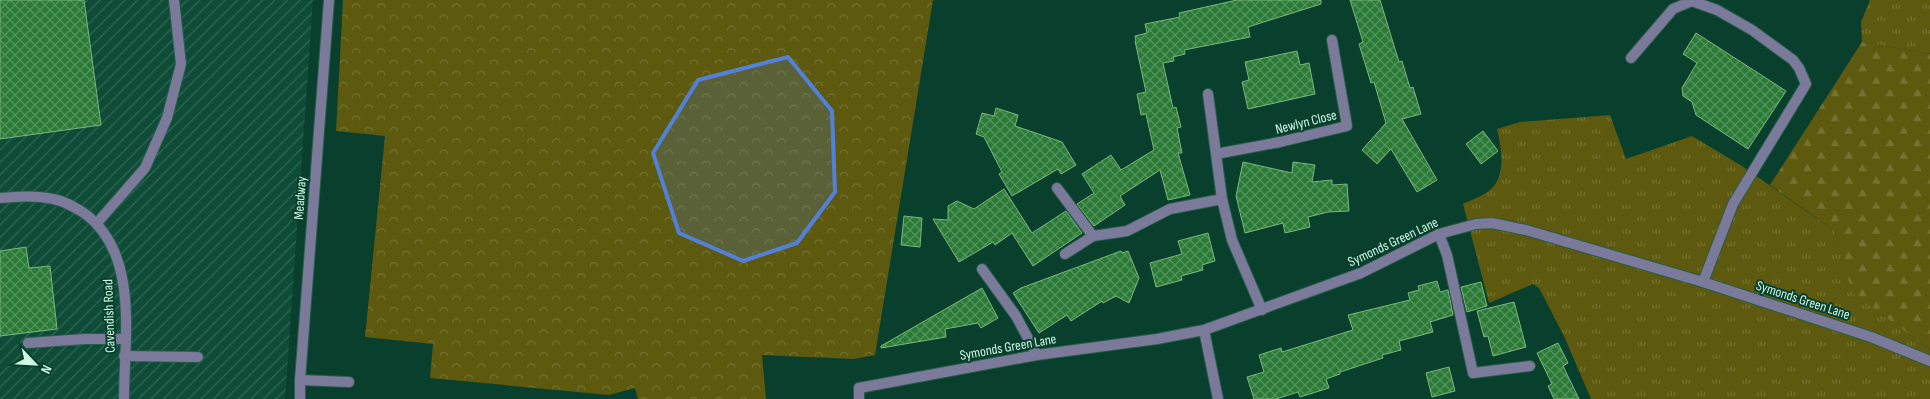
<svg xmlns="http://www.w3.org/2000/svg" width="1930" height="399" viewBox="0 0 1930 399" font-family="'Sofia Sans Condensed',sans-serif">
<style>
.industrial{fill:url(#industrial-furrows)}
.grass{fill:url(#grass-tufts)}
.forest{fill:url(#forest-firs)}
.park{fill:url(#park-crowns)}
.building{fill:url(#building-cross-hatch);stroke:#79b77d}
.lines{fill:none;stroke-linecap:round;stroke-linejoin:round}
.service-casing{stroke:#285d4a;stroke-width:12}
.minor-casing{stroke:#285d4a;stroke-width:12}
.service{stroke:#7b7a9a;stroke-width:10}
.minor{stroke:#7b7a9a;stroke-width:10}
.marked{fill:#5281dc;fill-opacity:0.2;stroke:#5281dc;stroke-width:4;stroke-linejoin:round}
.labels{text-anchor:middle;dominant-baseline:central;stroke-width:4;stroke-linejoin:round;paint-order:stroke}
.street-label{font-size:14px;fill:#cdf9e5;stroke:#083f2d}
</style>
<defs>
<pattern id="industrial-furrows" width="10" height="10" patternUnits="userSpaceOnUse" patternTransform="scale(1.25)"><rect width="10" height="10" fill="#0e4c38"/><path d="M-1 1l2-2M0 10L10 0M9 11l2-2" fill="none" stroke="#306755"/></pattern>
<pattern id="grass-tufts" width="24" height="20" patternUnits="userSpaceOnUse" patternTransform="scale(1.25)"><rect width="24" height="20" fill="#5d590e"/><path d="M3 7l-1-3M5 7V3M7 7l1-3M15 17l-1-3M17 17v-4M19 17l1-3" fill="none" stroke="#737231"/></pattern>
<pattern id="forest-firs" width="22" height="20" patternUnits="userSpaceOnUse" patternTransform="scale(1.25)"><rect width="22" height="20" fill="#5d590e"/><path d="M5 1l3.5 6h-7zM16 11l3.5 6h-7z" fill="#737231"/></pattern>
<pattern id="park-crowns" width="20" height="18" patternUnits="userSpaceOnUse" patternTransform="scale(1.25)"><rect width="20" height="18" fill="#5d590e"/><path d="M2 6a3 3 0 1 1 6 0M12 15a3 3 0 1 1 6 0" fill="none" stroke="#737231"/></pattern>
<pattern id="building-cross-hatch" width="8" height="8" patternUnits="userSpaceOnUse" patternTransform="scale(1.25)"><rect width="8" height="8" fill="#2b7a36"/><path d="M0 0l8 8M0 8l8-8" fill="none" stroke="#52945d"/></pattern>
</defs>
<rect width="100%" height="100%" fill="#083f2d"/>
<path class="industrial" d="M0,0H313L285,399H0Z"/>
<path class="grass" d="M1870,0H1930V54L1862,42L1861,22Z
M1610,115L1626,159L1692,136L1742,166L1835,231L1853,292L1930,350V399H1591L1564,336L1539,288L1533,284L1489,303L1463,204C1473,199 1490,194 1496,183C1505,167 1501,147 1497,129L1520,122Z"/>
<path class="forest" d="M1862,42L1930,54V350L1852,292L1835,231L1770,185Z"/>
<path class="park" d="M343,0H933L875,355L854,359L762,355L766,399H638L635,388L609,395L430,378L433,344L365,337L385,136L336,131Z"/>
<path class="building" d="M0,0H84L101,125L0,139Z
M1237,0H1321V4L1248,27L1250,37L1184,50L1185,54L1173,57L1174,61L1163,63L1173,108L1176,107L1181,127L1177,128L1182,153H1178L1190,195L1168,200L1160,170L1120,196L1125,205L1094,226L1077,204L1094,193L1082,174L1111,155L1121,170L1154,150L1146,114L1141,115L1137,94L1146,92L1135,41H1136L1135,36L1147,33L1145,24L1180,17L1179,13Z
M1350,0H1380L1399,62L1402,61L1410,88L1413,87L1421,114L1402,119L1437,180L1417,192L1391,149L1377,164L1362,150L1386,123L1374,82L1371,83L1359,44L1363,42Z
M1696,33L1786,91L1748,149L1696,115L1692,102L1683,96L1682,88L1697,63L1683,54Z
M1297,51L1300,65L1309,63L1315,94L1248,109L1242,82L1249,80L1245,62Z
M996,108L1018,115L1015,126L1062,142L1076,165L1061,174L1058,169L1012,196L999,174L1002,172L984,137L976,134L982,113L994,116Z
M1483,131L1498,151L1481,164L1466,144Z
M1243,162L1292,173L1293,162L1315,165L1312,182L1332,180V185L1347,184L1349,211L1328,212L1308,217L1310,227L1285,233L1283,223L1245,233L1236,196Z
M1004,189L1032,233L1066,211L1082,233L1033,266L1012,233L995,245L993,242L959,262L933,219L948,220V206L957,201L974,209Z
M904,216L922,218L920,247L901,245Z
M1208,233L1215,261L1202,265L1203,270L1181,276L1182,280L1156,287L1150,263L1182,254L1178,241Z
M26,247L29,268L50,266L57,329L0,336V251Z
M1121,251L1122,253L1128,251L1139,278L1129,303L1116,296L1103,303L1102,301L1071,321L1067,315L1039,333L1013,293L1021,288Z
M1437,281L1440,292L1448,290L1453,315L1430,322L1433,332L1399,341L1401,350L1382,355L1383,358L1340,372V374L1326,379L1329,388L1300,397L1298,392L1276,399H1254L1247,377L1264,372L1259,355L1281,348L1282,352L1353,330L1348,315L1410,300L1408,293L1419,290L1418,286Z
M1481,282L1487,306L1467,312L1461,287Z
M982,288L998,318L981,328L978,323L945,329L946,337L881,348V346Z
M1514,302L1526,347L1493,356L1488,336L1484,337L1477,311Z
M1558,343L1568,363L1563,366L1579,399H1554L1548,386L1552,384L1537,353Z
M1449,367L1455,391L1432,397L1426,373Z"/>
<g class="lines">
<defs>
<path id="service" d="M1631,58L1673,9L1692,1L1717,10L1752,30L1793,60L1799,68L1806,84L1733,204L1703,282
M1057,188L1093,236
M97,223L145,168L167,118L181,64L174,0
M1439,234L1447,255L1473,373L1530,366
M28,343L85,339H125
M124,356L198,357
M300,380L349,382
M859,388V399"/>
<path id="minor" d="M1208,94L1222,199L1232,240L1262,310
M1216,154L1280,142L1347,126L1332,40
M0,198C18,196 36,195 53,199C65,201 74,207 84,213C140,253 124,339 124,399
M1065,254L1093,236L1127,231L1170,209L1222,199
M982,269L1016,316L1037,355
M1204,330L1218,399
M859,388L1037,355L1157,339L1204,330L1361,273L1439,234L1476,224L1492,223L1526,230L1703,282L1871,337L1930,361
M300,399V380L329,0"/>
</defs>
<use href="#service" class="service-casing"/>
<use href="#minor" class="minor-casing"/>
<use href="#service" class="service"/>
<use href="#minor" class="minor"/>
</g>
<path class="marked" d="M788,57L832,111L835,192L797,243L743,261L679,233L653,153L698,80Z"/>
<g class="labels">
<g class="street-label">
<text transform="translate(1306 122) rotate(-14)">Newlyn Close</text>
<text transform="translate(300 198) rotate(-86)">Meadway</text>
<text transform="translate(1393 242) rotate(-25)">Symonds Green Lane</text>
<text transform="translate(1803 300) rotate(18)">Symonds Green Lane</text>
<text transform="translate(109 316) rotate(-92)">Cavendish Road</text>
<text transform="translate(1008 347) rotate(-10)">Symonds Green Lane</text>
</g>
</g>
<g transform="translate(35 364) rotate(115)" stroke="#083f2d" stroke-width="4" paint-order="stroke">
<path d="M0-4L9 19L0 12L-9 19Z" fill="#cdf9e5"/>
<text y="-8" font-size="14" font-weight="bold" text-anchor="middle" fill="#cdf9e5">N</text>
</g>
</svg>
